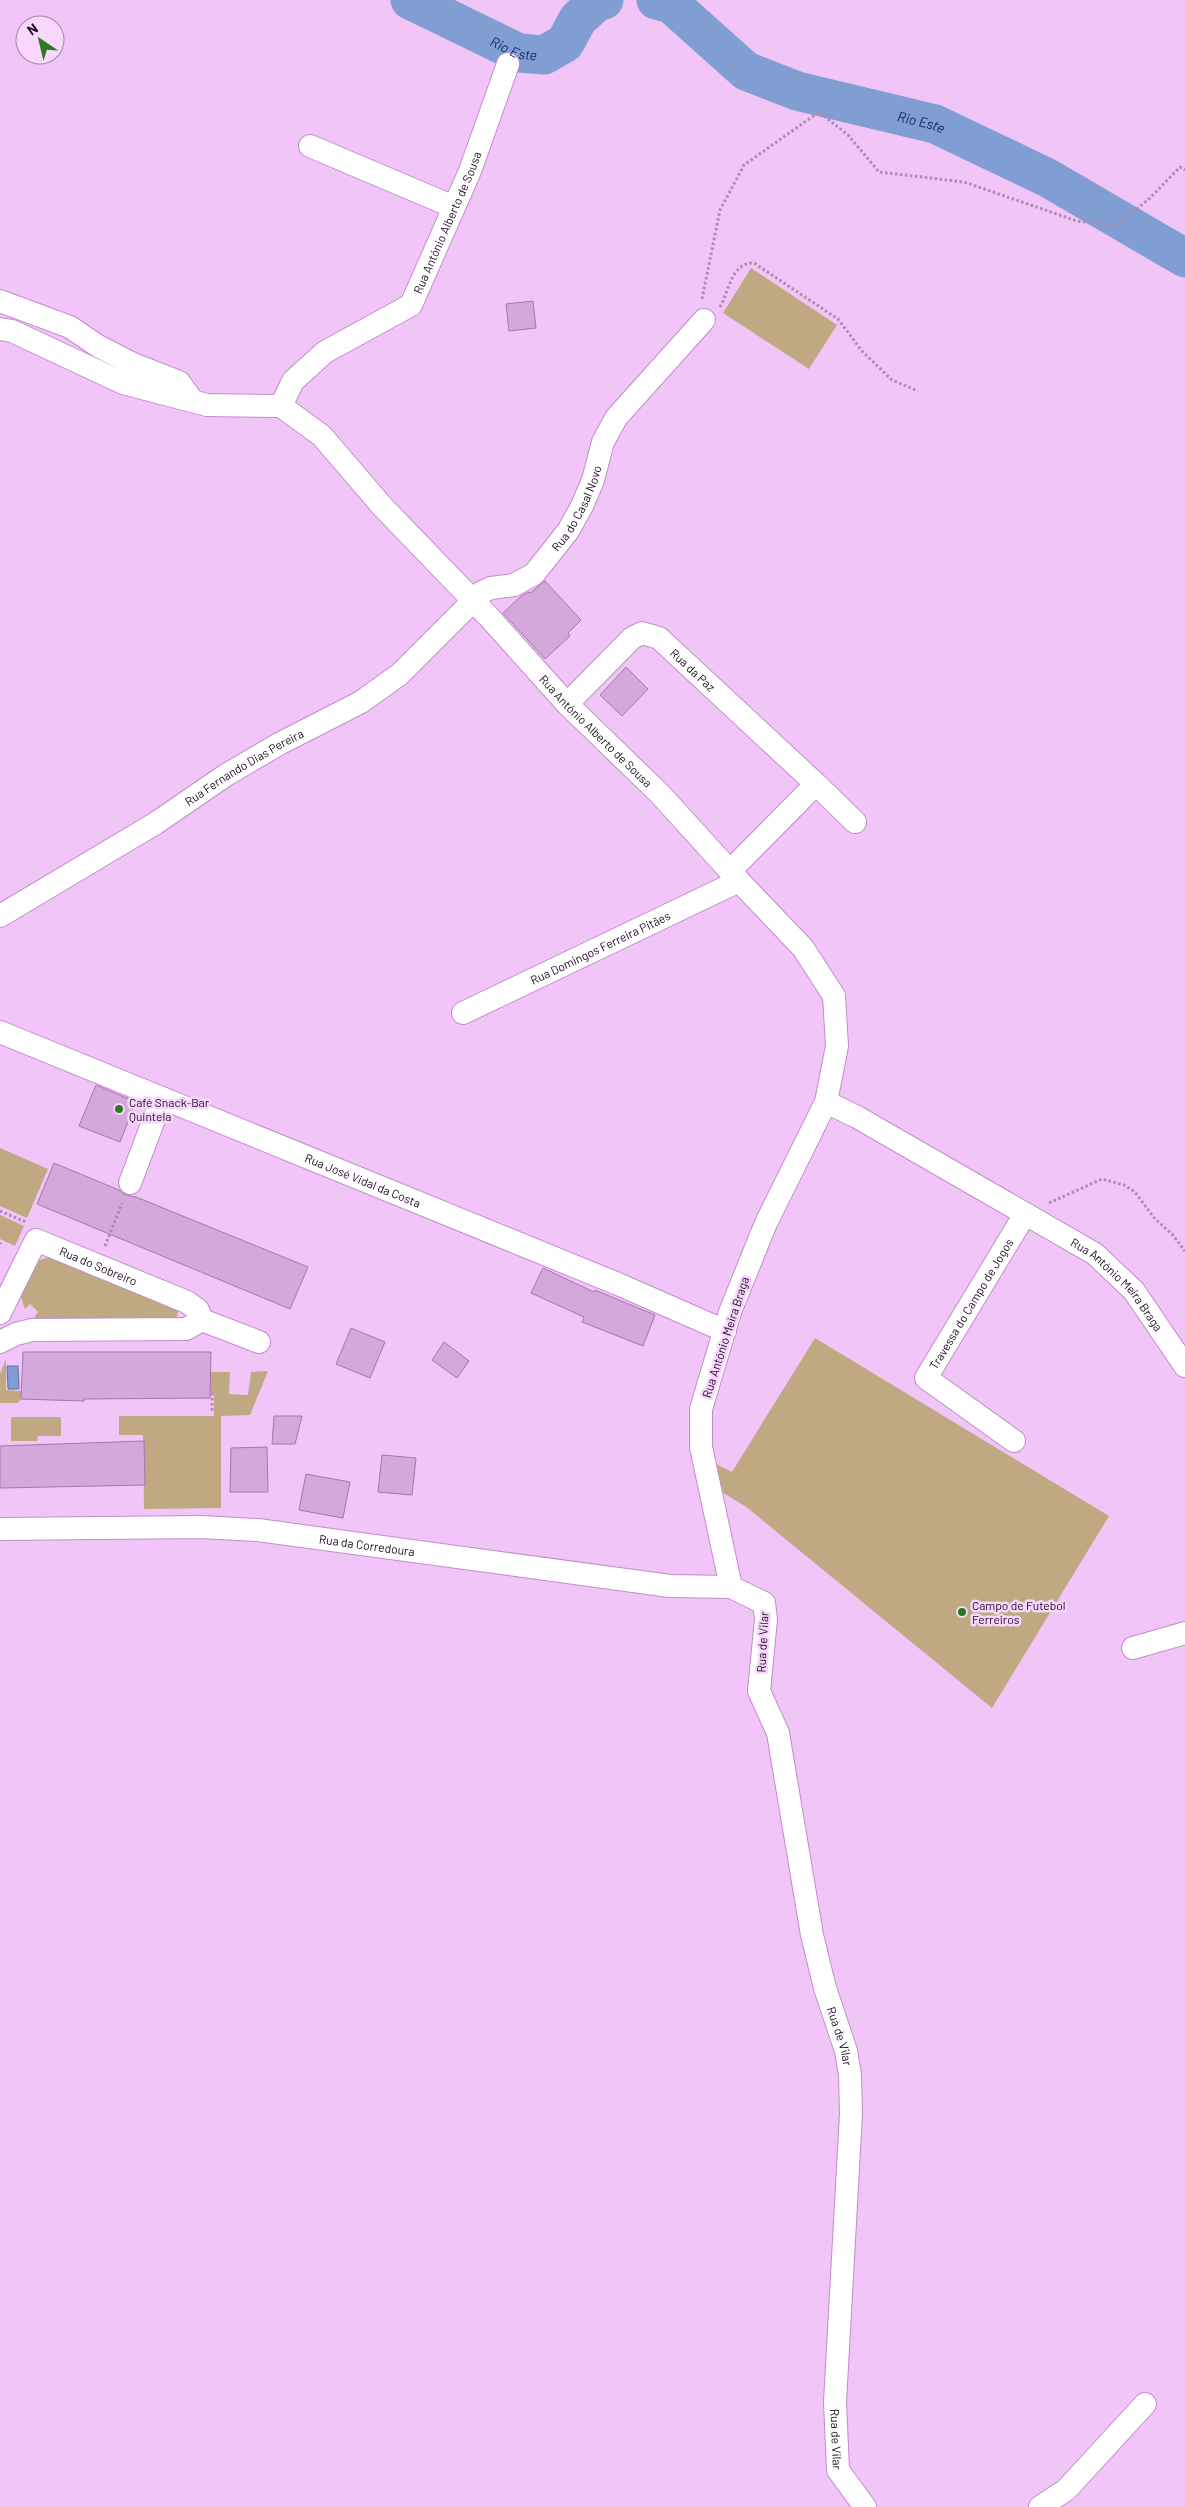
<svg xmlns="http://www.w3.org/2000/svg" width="1185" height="2507" viewBox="0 0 1185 2507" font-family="Barlow,sans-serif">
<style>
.green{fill:#bfa983}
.water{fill:#809ed2;stroke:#63729e}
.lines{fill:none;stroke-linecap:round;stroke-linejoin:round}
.river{stroke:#809ed2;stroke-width:39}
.building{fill:#d4a8db;stroke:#a874b0}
.minor-casing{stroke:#c28dcb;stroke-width:24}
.path{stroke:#ae8ab4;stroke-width:3;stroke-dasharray:2.5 2.5;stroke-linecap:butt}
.minor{stroke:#fff;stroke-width:22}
.poi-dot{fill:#2b7922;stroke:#f8d6fd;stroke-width:2}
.labels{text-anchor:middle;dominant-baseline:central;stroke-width:5;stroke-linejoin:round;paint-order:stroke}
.street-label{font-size:12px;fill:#1f0c23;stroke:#f8d6fd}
.poi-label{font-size:12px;fill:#1f0c23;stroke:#f8d6fd;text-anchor:start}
.water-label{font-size:14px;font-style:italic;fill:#0b2b69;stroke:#f8d6fd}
</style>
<rect width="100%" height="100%" fill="#f1c5f8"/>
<path class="green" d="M751,268L837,325L809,369L723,313Z
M0,1148L48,1169L27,1218L0,1206Z
M0,1215L24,1226L15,1246L0,1239Z
M49,1257L178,1309L177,1317L171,1322L39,1323L34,1318L38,1312L30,1304L25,1309L21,1297L31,1268L40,1260Z
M815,1338L1109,1516L992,1708L745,1506L718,1490L716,1464L732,1472Z
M6,1359V1390L21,1391V1399L18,1403H0V1374Z
M268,1371L250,1415L221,1416V1508L144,1509L143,1435H119V1416H214V1394L210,1393V1372H230L229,1394L248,1395L251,1372Z
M11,1417H61V1436H38L37,1441H11Z"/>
<path class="water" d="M7,1366H18L19,1389H8Z"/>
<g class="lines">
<g class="river">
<path id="s1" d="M410,0L519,53L544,55L565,43L578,19L597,2L604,0"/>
<path id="s2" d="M656,0L671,4L746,71L797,91L935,124L1048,178L1185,258"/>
</g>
</g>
<path class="building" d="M533,301L536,328L509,331L506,304Z
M545,581L581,620L568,633L570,636L545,659L503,613L521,596L529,592L530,593Z
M626,667L648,689L622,716L600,695Z
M96,1085L136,1102L120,1142L79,1126Z
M54,1163L119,1190L125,1195L136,1197L308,1267L290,1309L37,1204Z
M543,1268L594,1292L595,1290L655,1315L643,1346L582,1322L584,1317L531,1293Z
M351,1328L385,1342L370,1378L336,1364Z
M444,1342L469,1361L457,1378L432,1360Z
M23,1352H211L210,1398L84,1399V1401L21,1399Z
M274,1416H302L295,1444H272Z
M144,1441L145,1485L0,1488V1446Z
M267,1447L268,1492H230L231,1448Z
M382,1455L416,1458L412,1495L378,1492Z
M306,1474L350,1482L343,1518L299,1510Z"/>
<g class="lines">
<defs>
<g id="minor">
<path d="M310,146L454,207"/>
<path d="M0,301L70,327L98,346L133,364L179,382L192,400"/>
<path id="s3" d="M0,329L12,331L123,383L207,405L281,406L322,436L381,505L488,616L567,704L660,794L739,881L803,948L834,996L837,1046L826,1102L766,1223L730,1312L701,1409V1447L731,1587"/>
<path id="s4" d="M281,406L293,381L325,352L411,305L470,171L508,64"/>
<path id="s5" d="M567,704L632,638L642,633L659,638L816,784"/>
<path d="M730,871L816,784L855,822"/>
<path id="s6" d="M0,916L156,823L226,775L279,744L361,702L400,674L482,592L491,588L514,585L534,574L568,531L582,506L593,480L603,442L616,418L704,320"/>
<path id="s7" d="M463,1013L739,881"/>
<path id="s8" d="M0,1032L618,1284L725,1331"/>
<path id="s9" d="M826,1102L857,1117L1095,1254L1134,1291L1185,1366"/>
<path d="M130,1183L162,1098"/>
<path id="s10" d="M0,1313L36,1240L187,1302L198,1310L202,1320L259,1342"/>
<path d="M0,1342L16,1334L32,1330L186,1329L202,1320"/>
<path id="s11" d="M1014,1441L926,1378L1025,1214"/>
<path id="s12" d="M0,1529L201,1527L258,1530L670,1586L731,1587L764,1603L766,1619L759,1691L778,1733L812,1935L825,1988L846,2051L850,2075L851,2114L835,2402L838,2470L865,2507"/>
<path d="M1133,1648L1185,1633"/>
<path d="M1040,2507L1066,2490L1145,2404"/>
</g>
</defs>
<use href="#minor" class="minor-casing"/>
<path class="path" d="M702,299L720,210L744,165L819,112L848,135L879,172L964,182L1077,221L1116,226L1150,198L1180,167L1185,170
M720,307C729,292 731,262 754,263L838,319L862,351L892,380L918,391
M1049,1203L1102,1179L1124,1185L1135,1192L1155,1219L1172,1234L1185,1251
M0,1211L26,1222
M0,1243L1,1244
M105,1246L122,1203
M212,1393V1413"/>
<use href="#minor" class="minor"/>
</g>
<g class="poi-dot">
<circle cx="119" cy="1109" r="5"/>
<circle cx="962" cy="1612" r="5"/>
</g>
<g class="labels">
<g class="street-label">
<text stroke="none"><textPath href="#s4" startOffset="259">Rua António Alberto de Sousa</textPath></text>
<text stroke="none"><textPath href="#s6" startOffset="719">Rua do Casal Novo</textPath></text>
<text stroke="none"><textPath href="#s5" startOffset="168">Rua da Paz</textPath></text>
<text stroke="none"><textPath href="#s3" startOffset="749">Rua António Alberto de Sousa</textPath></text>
<text stroke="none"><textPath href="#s6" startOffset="286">Rua Fernando Dias Pereira</textPath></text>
<text stroke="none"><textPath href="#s7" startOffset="152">Rua Domingos Ferreira Pitães</textPath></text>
<text stroke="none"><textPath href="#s8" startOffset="392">Rua José Vidal da Costa</textPath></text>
<text stroke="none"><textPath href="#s10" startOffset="149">Rua do Sobreiro</textPath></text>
<text stroke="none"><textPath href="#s9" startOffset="346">Rua António Meira Braga</textPath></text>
<text stroke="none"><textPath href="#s11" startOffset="195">Travessa do Campo de Jogos</textPath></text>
<text transform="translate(725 1337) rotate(-72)">Rua António Meira Braga</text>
<text stroke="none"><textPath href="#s12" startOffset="368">Rua da Corredoura</textPath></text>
<text transform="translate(762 1642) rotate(-87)">Rua de Vilar</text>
<text stroke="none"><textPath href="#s12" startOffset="1216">Rua de Vilar</textPath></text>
<text stroke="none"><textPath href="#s12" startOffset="1621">Rua de Vilar</textPath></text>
</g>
<g class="poi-label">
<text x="129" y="1102">Café Snack-Bar<tspan x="129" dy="14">Quintela</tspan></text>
<text x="972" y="1605">Campo de Futebol<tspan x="972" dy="14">Ferreiros</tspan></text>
</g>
<g class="water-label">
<text stroke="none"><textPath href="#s1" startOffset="115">Rio Este</textPath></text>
<text stroke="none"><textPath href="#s2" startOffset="299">Rio Este</textPath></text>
</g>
</g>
<g transform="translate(40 40) rotate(325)"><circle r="24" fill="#f8d6fd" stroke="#a185a6"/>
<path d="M0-4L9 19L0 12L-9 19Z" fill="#2b7922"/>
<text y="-8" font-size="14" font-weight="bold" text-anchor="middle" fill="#1f0c23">N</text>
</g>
</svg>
